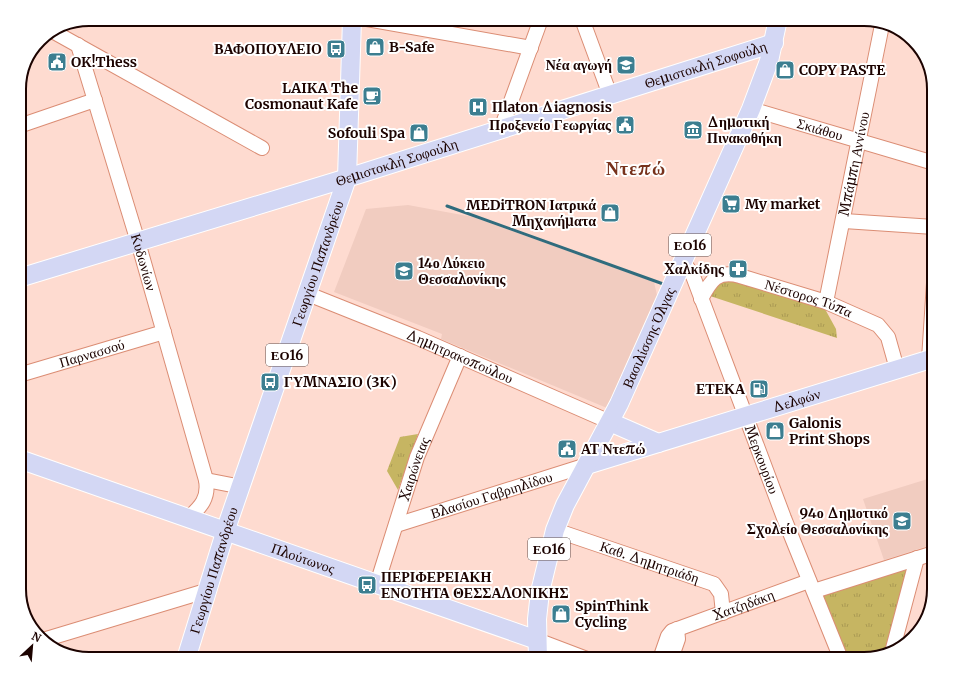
<svg xmlns="http://www.w3.org/2000/svg" width="953" height="678" viewBox="0 0 953 678" font-family="Merriweather,serif">
<style>
.built{fill:#f1ccc0}
.grass{fill:url(#grass-tufts)}
.lines{fill:none;stroke-linecap:round;stroke-linejoin:round}
.stream{stroke:#306c7d;stroke-width:3}
.minor-casing{stroke:#db8d74;stroke-width:16}
.major-casing{stroke:#fff;stroke-width:20}
.minor{stroke:#fff;stroke-width:14}
.major{stroke:#d3d7f4;stroke-width:18}
.labels{text-anchor:middle;dominant-baseline:central;stroke-width:4;stroke-linejoin:round;paint-order:stroke}
.shield{fill:#fff;stroke:#604f4c;stroke-width:1}
.shield-label{font-size:13px;font-weight:bold;fill:#1c0300}
.poi-label{font-size:14px;font-weight:bold;fill:#1c0300;stroke:#fff;text-anchor:start}
.street-label{font-size:14px;fill:#1c0300;stroke:#fff}
.district-label{font-size:18px;font-weight:bold;letter-spacing:1px;fill:#77321c;stroke:#fff}
.rim{fill:none;stroke:#1c0300;stroke-width:2}
</style>
<defs>
<pattern id="grass-tufts" width="24" height="20" patternUnits="userSpaceOnUse"><rect width="24" height="20" fill="#c6b562"/><path d="M3 7l-1-3M5 7V3M7 7l1-3M15 17l-1-3M17 17v-4M19 17l1-3" fill="none" stroke="#aa9a53"/></pattern>
</defs>
<rect width="100%" height="100%" fill="#fedbd0"/>
<path class="built" d="M408,205L473,217L654,282L659,304L607,408L441,339L442,334L334,292L366,209Z
M934,477V544L884,560L863,499Z"/>
<path class="grass" d="M723,277L825,309L836,329L837,338L707,295Z
M418,434L398,490L387,471L400,437Z
M917,558L892,652L864,659H841L814,591Z"/>
<g class="lines">
<path class="stream" d="M447,206L666,285"/>
<defs>
<g id="minor">
<path d="M367,19L531,48"/>
<path d="M582,19L610,95"/>
<path d="M54,32L262,148"/>
<path id="s1" d="M78,45L138,242L206,480C209,498 201,507 188,518"/>
<path id="s2" d="M751,109L934,163"/>
<path d="M19,126L95,100"/>
<path d="M501,129L541,19"/>
<path d="M844,221L934,227"/>
<path id="s3" d="M683,261L693,276L784,518L841,659"/>
<path id="s4" d="M308,294L418,338L610,422"/>
<path id="s5" d="M701,299C711,280 717,270 740,276L826,302L878,325L888,337L897,369"/>
<path id="s6" d="M826,302L882,25"/>
<path d="M929,359L934,283"/>
<path id="s7" d="M19,375L164,332"/>
<path d="M206,480L242,487"/>
<path id="s8" d="M396,525L587,465"/>
<path id="s9" d="M555,530L714,584L721,594L723,613"/>
<path id="s10" d="M377,584L417,457L460,356"/>
<path d="M814,591L934,553"/>
<path d="M43,640L209,590"/>
<path d="M537,640L587,659"/>
<path d="M892,652L917,558"/>
<path id="s11" d="M660,659L668,636L672,631L809,581"/>
<path d="M671,659L678,639L677,629"/>
</g>
<g id="major">
<path id="s12" d="M19,278L347,178L774,43"/>
<path d="M610,422L658,443"/>
<path id="s13" d="M19,459L537,640"/>
<path id="s14" d="M587,465L934,358"/>
<path id="s15" d="M186,659L229,520L347,178L352,19"/>
<path id="s16" d="M538,659L537,619L540,592L555,530L565,505L619,404L751,109L769,61L778,19"/>
</g>
</defs>
<use href="#minor" class="minor-casing"/>
<use href="#major" class="major-casing"/>
<use href="#minor" class="minor"/>
<use href="#major" class="major"/>
</g>
<defs>
<symbol id="shop-square" viewBox="-11 -11 22 22"><rect x="-9" y="-9" width="18" height="18" rx="4" fill="#3c7e90" stroke="#fff"/><path d="M-5-2.5h2.3a2.7 3.5 0 0 1 5.4 0H5L5.5 6h-11ZM-1.5-2.5h3a1.5 2.3 0 0 0-3 0Z" fill="#fff"/></symbol>
<symbol id="bus-square" viewBox="-11 -11 22 22"><rect x="-9" y="-9" width="18" height="18" rx="4" fill="#3c7e90" stroke="#fff"/><path d="M-5-6H5V4H4V6H2V4H-2V6H-4V4H-5ZM-3.5-4V0h7V-4ZM-3.5 1.2v1.5H-2V1.2ZM2 1.2v1.5H3.5V1.2Z" fill="#fff"/></symbol>
<symbol id="civic-square" viewBox="-11 -11 22 22"><rect x="-9" y="-9" width="18" height="18" rx="4" fill="#3c7e90" stroke="#fff"/><path d="M-.6-6.5H3V-4.5H.6V-3L4-1V1h2V6H-6V1h2V-1L-.6-3ZM-1.2 2.5V6h2.4V2.5Z" fill="#fff"/></symbol>
<symbol id="school-square" viewBox="-11 -11 22 22"><rect x="-9" y="-9" width="18" height="18" rx="4" fill="#3c7e90" stroke="#fff"/><path d="M0-5L7-2L0 1L-7-2ZM-4 1L0 2.5L4 1V4Q0 6-4 4Z" fill="#fff"/></symbol>
<symbol id="cafe-square" viewBox="-11 -11 22 22"><rect x="-9" y="-9" width="18" height="18" rx="4" fill="#3c7e90" stroke="#fff"/><path d="M-5.5-4.5H6V0H3Q3 3.5 0 3.5H-2.5Q-5.5 3.5-5.5 0ZM3-3.2v2h1.7v-2ZM-6 4.5H4V6H-6Z" fill="#fff"/></symbol>
<symbol id="hospital-square" viewBox="-11 -11 22 22"><rect x="-9" y="-9" width="18" height="18" rx="4" fill="#3c7e90" stroke="#fff"/><path d="M-5-5h3v3.5h4V-5h3V5h-3V1.5h-4V5h-3Z" fill="#fff"/></symbol>
<symbol id="museum-square" viewBox="-11 -11 22 22"><rect x="-9" y="-9" width="18" height="18" rx="4" fill="#3c7e90" stroke="#fff"/><path d="M0-6L6-3V-2H-6V-3ZM-5-1h2V3h-2ZM-1-1h2V3h-2ZM3-1h2V3H3ZM-6 4H6V6H-6Z" fill="#fff"/></symbol>
<symbol id="supermarket-square" viewBox="-11 -11 22 22"><rect x="-9" y="-9" width="18" height="18" rx="4" fill="#3c7e90" stroke="#fff"/><path d="M-6-5.5h2.5l.6 2H6L4.5 2H-2.5L-4.4-4H-6ZM-1.5 3.2a1.3 1.3 0 1 0 .1 0ZM3 3.2a1.3 1.3 0 1 0 .1 0Z" fill="#fff"/></symbol>
<symbol id="pharmacy-square" viewBox="-11 -11 22 22"><rect x="-9" y="-9" width="18" height="18" rx="4" fill="#3c7e90" stroke="#fff"/><path d="M-2-6h4v4h4v4h-4v4h-4v-4h-4v-4h4Z" fill="#fff"/></symbol>
<symbol id="fuel-square" viewBox="-11 -11 22 22"><rect x="-9" y="-9" width="18" height="18" rx="4" fill="#3c7e90" stroke="#fff"/><path d="M-5.5-6h7V0h2V4h1.3V-2.5L3-4.5l.8-.8L6-3V5H2.5V1h-1V6h-7ZM-4.2-4.7v3.2H.2V-4.7Z" fill="#fff"/></symbol>
</defs>
<g fill-rule="evenodd">
<use href="#shop-square" x="364" y="36" width="22" height="22"/>
<use href="#bus-square" x="325" y="38" width="22" height="22"/>
<use href="#civic-square" x="46" y="51" width="22" height="22"/>
<use href="#school-square" x="615" y="54" width="22" height="22"/>
<use href="#shop-square" x="774" y="59" width="22" height="22"/>
<use href="#cafe-square" x="361" y="85" width="22" height="22"/>
<use href="#hospital-square" x="467" y="96" width="22" height="22"/>
<use href="#civic-square" x="614" y="114" width="22" height="22"/>
<use href="#museum-square" x="682" y="119" width="22" height="22"/>
<use href="#shop-square" x="408" y="122" width="22" height="22"/>
<use href="#supermarket-square" x="720" y="193" width="22" height="22"/>
<use href="#shop-square" x="599" y="202" width="22" height="22"/>
<use href="#pharmacy-square" x="727" y="258" width="22" height="22"/>
<use href="#school-square" x="393" y="260" width="22" height="22"/>
<use href="#bus-square" x="259" y="371" width="22" height="22"/>
<use href="#fuel-square" x="748" y="378" width="22" height="22"/>
<use href="#shop-square" x="764" y="420" width="22" height="22"/>
<use href="#civic-square" x="556" y="438" width="22" height="22"/>
<use href="#school-square" x="891" y="510" width="22" height="22"/>
<use href="#bus-square" x="356" y="574" width="22" height="22"/>
<use href="#shop-square" x="550" y="603" width="22" height="22"/>
</g>
<g class="labels">
<g class="shield">
<rect x="669" y="234" width="42" height="22" rx="3"/>
<rect x="266" y="344" width="42" height="22" rx="3"/>
<rect x="528" y="538" width="42" height="22" rx="3"/>
</g>
<g class="shield-label">
<text x="690" y="245">ΕΟ16</text>
<text x="287" y="355">ΕΟ16</text>
<text x="549" y="549">ΕΟ16</text>
</g>
<g class="poi-label">
<text x="389" y="47">B-Safe</text>
<text x="322" y="49" text-anchor="end">ΒΑΦΟΠΟΥΛΕΙΟ</text>
<text x="71" y="62">OK!Thess</text>
<text x="612" y="65" text-anchor="end">Νέα αγωγή</text>
<text x="799" y="70">COPY PASTE</text>
<text x="358" y="88" text-anchor="end">LAIKA The<tspan x="358" dy="16">Cosmonaut Kafe</tspan></text>
<text x="492" y="107">Πlaton Δiagnosis</text>
<text x="707" y="122">Δημοτική<tspan x="707" dy="16">Πινακοθήκη</tspan></text>
<text x="611" y="125" text-anchor="end">Προξενείο Γεωργίας</text>
<text x="405" y="133" text-anchor="end">Sofouli Spa</text>
<text x="745" y="204">My market</text>
<text x="596" y="205" text-anchor="end">MEDiTRON Ιατρικά<tspan x="596" dy="16">Μηχανήματα</tspan></text>
<text x="418" y="263">14ο Λύκειο<tspan x="418" dy="16">Θεσσαλονίκης</tspan></text>
<text x="724" y="269" text-anchor="end">Χαλκίδης</text>
<text x="284" y="382">ΓΥΜΝΑΣΙΟ (3Κ)</text>
<text x="745" y="389" text-anchor="end">ΕΤΕΚΑ</text>
<text x="789" y="423">Galonis<tspan x="789" dy="16">Print Shops</tspan></text>
<text x="581" y="449">ΑΤ Ντεπώ</text>
<text x="888" y="513" text-anchor="end">94ο Δημοτικό<tspan x="888" dy="16">Σχολείο Θεσσαλονίκης</tspan></text>
<text x="381" y="577">ΠΕΡΙΦΕΡΕΙΑΚΗ<tspan x="381" dy="16">ΕΝΟΤΗΤΑ ΘΕΣΣΑΛΟΝΙΚΗΣ</tspan></text>
<text x="575" y="606">SpinThink<tspan x="575" dy="16">Cycling</tspan></text>
</g>
<g class="street-label">
<text stroke="none"><textPath href="#s12" startOffset="719">Θεμιστοκλή Σοφούλη</textPath></text>
<text stroke="none"><textPath href="#s2" startOffset="72">Σκιάθου</textPath></text>
<text stroke="none"><textPath href="#s12" startOffset="395">Θεμιστοκλή Σοφούλη</textPath></text>
<text stroke="none"><textPath href="#s6" startOffset="141">Μπάμπη Αννίνου</textPath></text>
<text stroke="none"><textPath href="#s1" startOffset="227">Κυδωνίων</textPath></text>
<text stroke="none"><textPath href="#s15" startOffset="417">Γεωργίου Παπανδρέου</textPath></text>
<text stroke="none"><textPath href="#s5" startOffset="123">Νέστορος Τύπα</textPath></text>
<text stroke="none"><textPath href="#s16" startOffset="345">Βασιλίσσης Όλγας</textPath></text>
<text stroke="none"><textPath href="#s7" startOffset="76">Παρνασσού</textPath></text>
<text stroke="none"><textPath href="#s4" startOffset="164">Δημητρακοπούλου</textPath></text>
<text stroke="none"><textPath href="#s14" startOffset="219">Δελφών</textPath></text>
<text stroke="none"><textPath href="#s3" startOffset="214">Μερκουρίου</textPath></text>
<text stroke="none"><textPath href="#s10" startOffset="121">Χαιρώνειας</textPath></text>
<text stroke="none"><textPath href="#s8" startOffset="100">Βλασίου Γαβριηλίδου</textPath></text>
<text stroke="none"><textPath href="#s13" startOffset="301">Πλούτωνος</textPath></text>
<text stroke="none"><textPath href="#s9" startOffset="100">Καθ. Δημητριάδη</textPath></text>
<text stroke="none"><textPath href="#s15" startOffset="93">Γεωργίου Παπανδρέου</textPath></text>
<text stroke="none"><textPath href="#s11" startOffset="107">Χατζηδάκη</textPath></text>
</g>
<g class="district-label">
<text x="636" y="168">Ντεπώ</text>
</g>
</g>
<path d="M0 0H953V678H0ZM89 26H864A63 63 0 0 1 927 89V589A63 63 0 0 1 864 652H89A63 63 0 0 1 26 589V89A63 63 0 0 1 89 26Z" fill="#fff" fill-rule="evenodd"/>
<path class="rim" d="M89 26H864A63 63 0 0 1 927 89V589A63 63 0 0 1 864 652H89A63 63 0 0 1 26 589V89A63 63 0 0 1 89 26Z"/>
<g transform="translate(32 646) rotate(26)" stroke="#ffffff" stroke-width="3" paint-order="stroke">
<path d="M0-3L7 15L0 10L-7 15Z" fill="#1c0300"/>
<text y="-6" font-size="11" font-weight="bold" text-anchor="middle" fill="#1c0300">N</text>
</g>
</svg>
